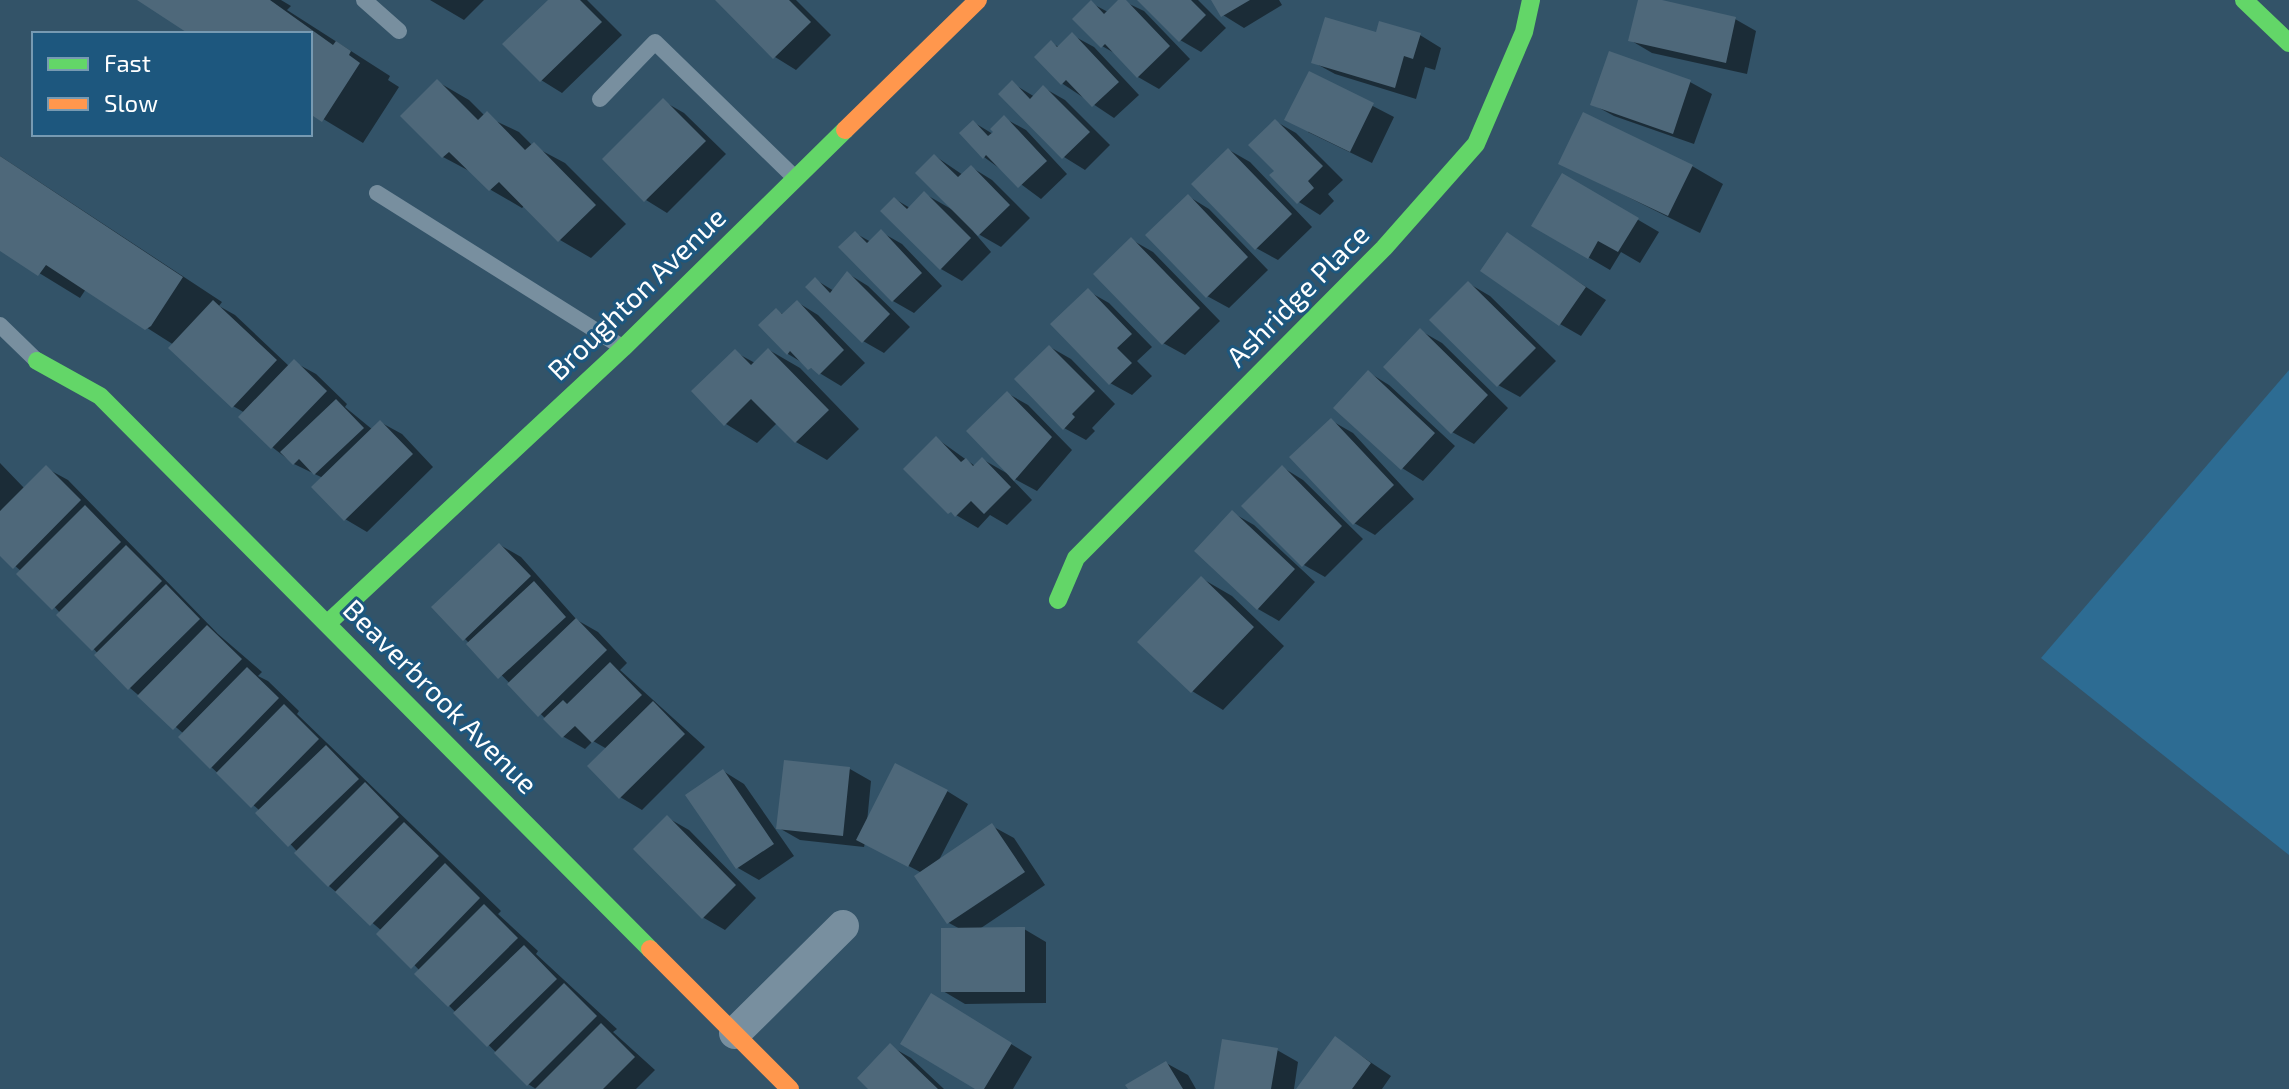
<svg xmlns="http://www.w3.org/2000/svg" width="2289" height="1089" viewBox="0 0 2289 1089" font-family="'Exo 2',sans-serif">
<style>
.green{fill:#2d6c93}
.shadow{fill:#0007}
.building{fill:#4e687a}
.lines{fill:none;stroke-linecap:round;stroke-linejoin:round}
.lane{stroke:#788f9f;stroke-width:16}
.street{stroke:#788f9f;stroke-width:32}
.fast{stroke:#63d668;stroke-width:18}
.slow{stroke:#ff974d;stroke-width:18}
.labels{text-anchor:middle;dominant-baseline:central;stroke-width:6;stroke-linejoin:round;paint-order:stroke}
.street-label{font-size:28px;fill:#fff;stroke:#1d577e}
</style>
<rect width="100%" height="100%" fill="#335368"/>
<path class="green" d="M2289,370V855L2041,658Z"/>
<path class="shadow" d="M141,0H281L291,6L287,10L390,76L388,80L399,87L363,143L310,111V34H192Z
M430,0H484L464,20Z
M551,0H587L622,35L562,93L541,80Z
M718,0H796L831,35L796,70L775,57Z
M1121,0L1144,11L1190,59L1159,89L1138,77L1118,55L1102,46L1091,3L1108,12Z
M1140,0H1198L1226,28L1201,52L1180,40Z
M1214,0H1279L1282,5L1244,28L1223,15Z
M1640,0L1735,19L1756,31L1747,74L1652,53L1630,40Z
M1072,35L1094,47L1139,95L1114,118L1063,84L1037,57L1051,43L1059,47Z
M1378,35H1420L1441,48L1435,70L1425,67L1416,99L1335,74L1313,62Z
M1610,54L1690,82L1712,94L1694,144L1614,116L1592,104Z
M1309,73L1394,117L1372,163L1308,132Z
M438,82L469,100L485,116L519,132L533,146L565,163L626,224L591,258L560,240L525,205L522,208L491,190L475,174L443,157Z
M1012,83L1035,97L1044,88L1065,100L1110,145L1085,170L1064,157Z
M663,101L684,113L726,154L667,213L646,200Z
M1004,118L1026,130L1067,174L1041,199L984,157L973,122L993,134Z
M1275,121L1296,133L1343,180L1328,194L1334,201L1320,215L1299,202L1277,171Z
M1229,150L1250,162L1312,227L1278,260L1256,248Z
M0,156L222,302L219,306L235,315L290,367L294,362L316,374L347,404L345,407L373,430L380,422L402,434L433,467L367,532L345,519L323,478L294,464L272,447L245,413L233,406L174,345L86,289L80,298L0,249Z
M935,156L963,175L971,167L992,180L1030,218L1001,247L973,231L991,252L962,281L941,269L895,199L910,208L925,194L953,210Z
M1560,163L1692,166L1723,184L1700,233Z
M1563,176L1659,232L1640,263L1621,252L1610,270L1533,225Z
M1188,196L1209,209L1268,270L1229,308L1207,296Z
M881,232L902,244L942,286L914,313L893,301L855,233L871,242Z
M1507,235L1606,300L1581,336L1560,324Z
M1132,240L1153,252L1220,321L1185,355L1163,343Z
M847,273L868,286L910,327L884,353L863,341L816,280L834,291Z
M1468,283L1490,296L1556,361L1520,397L1498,385Z
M1088,291L1109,303L1152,347L1137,361L1152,376L1132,395L1110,383Z
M797,302L818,315L865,363L841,386L788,354L776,310L784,315Z
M1421,331L1442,343L1508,408L1474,444L1452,432Z
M1050,347L1071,359L1115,404L1092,428L1095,431L1086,440L1064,428Z
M769,350L800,368L859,429L827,460L796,442L777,423L757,443L726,424L694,392L735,352L755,363Z
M1368,372L1389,385L1455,446L1423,481L1402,468Z
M1007,393L1028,405L1072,450L1037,491L1009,476L1032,500L1007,525L990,515L978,528L956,515L936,438L975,466L982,459L1010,475Z
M1332,421L1353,433L1414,499L1375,535L1354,523Z
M0,463L25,489L46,468L68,480L218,634L262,672L258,676L268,681L299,711L297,714L501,911L498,914L538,951L536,954L617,1029L613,1032L655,1070L636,1089H536L528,1084L417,974L420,971L382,931L329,886L260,811L211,767L184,734L130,688L21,571L0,553Z
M1282,467L1303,480L1363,539L1325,577L1304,565Z
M1233,513L1254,525L1315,582L1279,621L1258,609L1197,551Z
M500,545L521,557L577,620L598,632L627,663L620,670L705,747L642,810L620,797L607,749L593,741L585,749L564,737L465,639Z
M1201,578L1232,596L1284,646L1223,710L1192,691Z
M850,769L871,781L867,822L947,791L968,804L938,862L992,826L1014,838L1045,885L978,930L1024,929L1046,942V1003L965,1004L943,991L962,930L949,923L922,873L865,843L864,847L800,840L779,828Z
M723,771L744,784L794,856L759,880L738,868L688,796Z
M668,818L689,830L756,898L725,930L704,918L636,849Z
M953,1008L1032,1057L1013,1089H979Z
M1336,1039L1391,1076L1382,1089H1299Z
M890,1046L911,1058L944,1089H871Z
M1277,1050L1298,1062L1294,1089H1216Z
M1166,1063L1188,1075L1196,1089H1130Z"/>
<path class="building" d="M137,0H270L333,45L336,41L351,51L349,55L360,63L322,122L310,114V34H189Z
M548,0H580L602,22L540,82L502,44Z
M715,0H789L811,22L773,59Z
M1091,0L1104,14L1118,0H1126L1170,46L1137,78L1105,44L1101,48L1072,19Z
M1137,0H1191L1206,15L1179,42Z
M1211,0H1250L1221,17Z
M1638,0H1662L1736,17L1726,63L1628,41Z
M1325,17L1376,32L1379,21L1421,33L1413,59L1404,56L1395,88L1311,63Z
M1072,32L1119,82L1092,107L1066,80L1061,85L1034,57L1051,40L1057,47Z
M1609,51L1691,80L1673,134L1590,105Z
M1309,71L1374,103L1350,152L1284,120Z
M437,79L478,120L487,111L525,150L534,142L596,205L558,242L499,182L489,191L449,152L442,158L400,116Z
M1012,80L1030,99L1043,85L1090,132L1062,159L998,94Z
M663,98L706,141L644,202L602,159Z
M1583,112L1693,165L1668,216L1558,164Z
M1004,115L1047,161L1018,188L986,155L983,159L959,133L973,120L988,136L993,132L990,129Z
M1275,119L1323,166L1308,181L1314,188L1297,204L1269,175L1274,171L1248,145Z
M1228,148L1292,214L1255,250L1191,184Z
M934,154L958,177L971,165L1010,205L978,236L915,173Z
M0,156L183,277L151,326L145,330L46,265L38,276L0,251Z
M1562,173L1639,218L1618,252L1598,241L1588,259L1531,226Z
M924,191L971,238L940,270L880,211L894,197L907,209Z
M1188,194L1248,257L1206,298L1145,235Z
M881,229L922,273L892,302L838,247L855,231L867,243Z
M1507,232L1586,287L1559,326L1480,271Z
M1131,237L1200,308L1162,345L1093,274Z
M847,271L890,314L862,343L805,287L815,277L830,293Z
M1468,281L1536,348L1497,387L1429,320Z
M1088,288L1132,334L1117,348L1132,363L1109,385L1050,324Z
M213,300L277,360L232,408L168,348Z
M797,300L844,350L819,375L811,368L808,370L790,351L787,355L758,325L776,308L782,314Z
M1420,328L1488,395L1451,434L1383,367Z
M1049,345L1095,391L1072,414L1075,417L1063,430L1014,379Z
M768,348L829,410L795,443L751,399L724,426L691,391L735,349L751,365Z
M294,359L327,391L271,449L238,417Z
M1368,370L1435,433L1401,470L1333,408Z
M1007,391L1052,437L1014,481L966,431Z
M336,399L364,428L314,475L299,459L293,465L280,452Z
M1331,418L1394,485L1353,525L1289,457Z
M380,420L413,454L344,521L311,487Z
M936,436L961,462L966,458L973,466L982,457L1011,487L984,514L971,501L955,517L951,512L948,514L903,469Z
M46,465L81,500L13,569L0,556V511Z
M1282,465L1342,526L1302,567L1241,506Z
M85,505L121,542L52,610L16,574Z
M1232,510L1295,569L1257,610L1194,551Z
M499,543L531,576L463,641L431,607Z
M126,545L162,581L92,651L56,615Z
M1201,576L1254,627L1191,693L1137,642Z
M534,581L566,617L498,679L466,644Z
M166,584L200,619L128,690L94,655Z
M576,618L607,650L538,717L507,684Z
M207,625L242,659L173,730L137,696Z
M610,662L642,695L592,743L575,726L562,738L543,719L563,700L567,704Z
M247,667L279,698L210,769L178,737Z
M653,701L685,734L619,799L587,766Z
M284,704L319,739L251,808L216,773Z
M326,745L359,779L288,847L255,813Z
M784,760L850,767L843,836L776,829Z
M895,763L948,790L908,867L856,840Z
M723,769L774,844L736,869L685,795Z
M365,782L399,817L328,887L294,853Z
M667,815L736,885L702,919L633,849Z
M404,822L439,856L370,926L335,892Z
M992,823L1025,872L947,924L914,876Z
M445,863L480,898L411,969L376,934Z
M484,904L518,938L448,1007L414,974Z
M1025,927V992H941V928Z
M524,945L557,979L487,1047L453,1013Z
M564,983L597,1016L527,1086L494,1053Z
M931,993L1012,1043L984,1089H975L900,1044Z
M601,1023L635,1057L603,1089H535Z
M1335,1036L1371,1063L1352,1089H1296Z
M1222,1039L1278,1048L1271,1089H1214Z
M890,1043L938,1089H868L857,1078Z
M1166,1061L1183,1089H1128L1125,1085Z"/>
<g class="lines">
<path class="lane" d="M364,0L399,31
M600,99L655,42L794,177
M377,193L622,347
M0,325L36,360"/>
<path class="street" d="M735,1033L843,926"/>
<path class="fast" d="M2244,0L2289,43
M37,361L100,396L650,949
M1058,600L1076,558L1384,248L1476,144L1524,32L1531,0
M329,622L623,348L845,130"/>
<path class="slow" d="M845,130L978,0
M650,949L790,1089"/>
</g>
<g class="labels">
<g class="street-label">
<text transform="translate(636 293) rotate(-44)">Broughton Avenue</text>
<text transform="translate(1297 295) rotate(-45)">Ashridge Place</text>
<text transform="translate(441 696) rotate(45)">Beaverbrook Avenue</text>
</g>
</g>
<rect x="32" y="32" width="280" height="104" fill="#1d577e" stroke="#779ab2" stroke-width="2"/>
<rect x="48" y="58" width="40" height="12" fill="#63d668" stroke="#779ab2" stroke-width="2"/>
<text x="104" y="72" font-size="24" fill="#ffffff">Fast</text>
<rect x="48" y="98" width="40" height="12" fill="#ff974d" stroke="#779ab2" stroke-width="2"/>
<text x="104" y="112" font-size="24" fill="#ffffff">Slow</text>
</svg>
